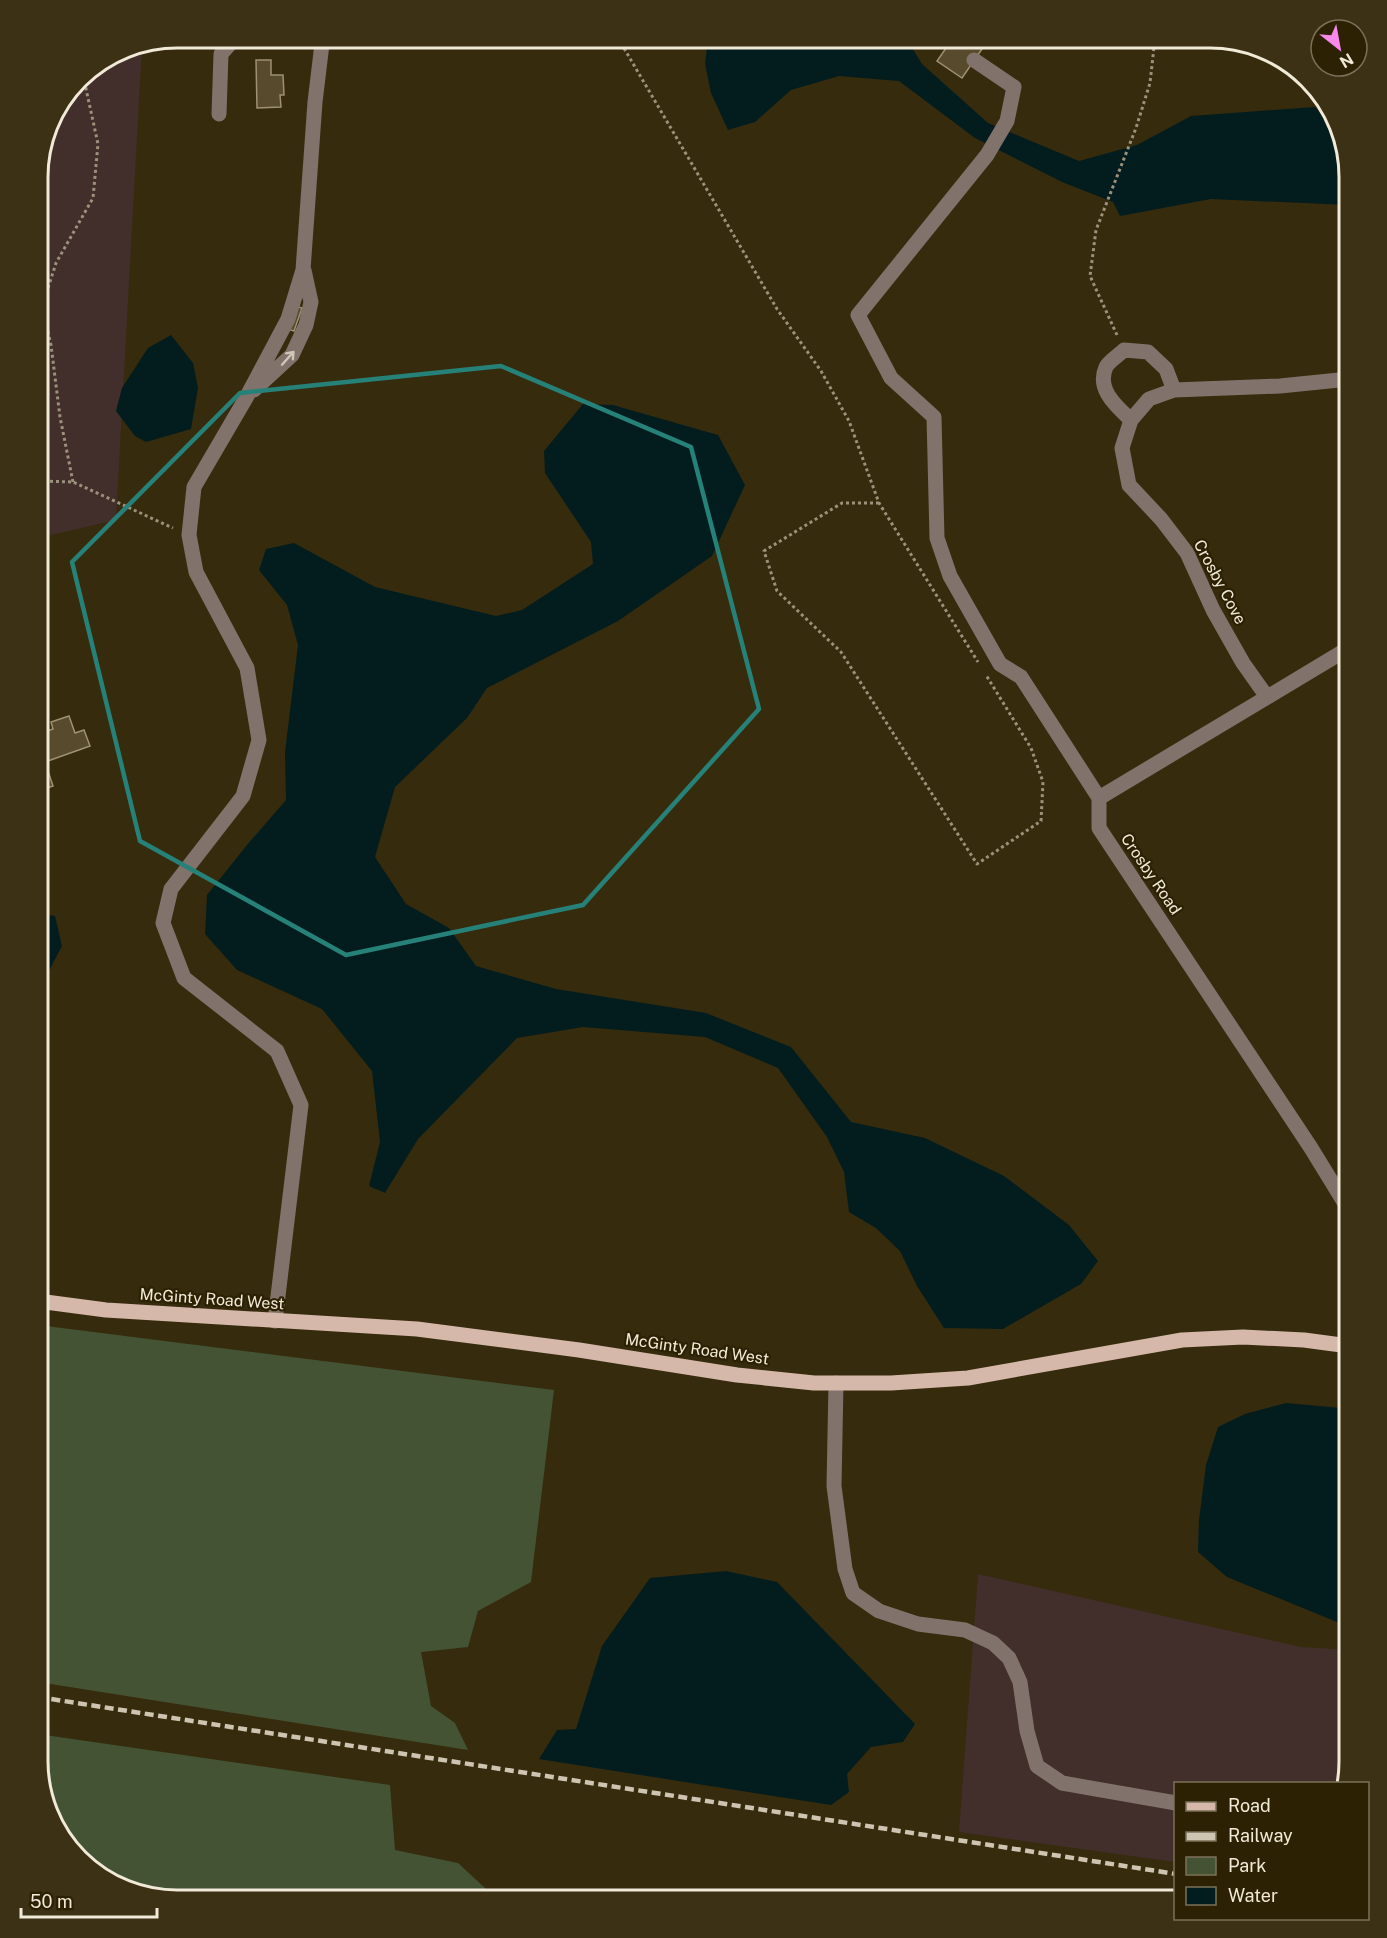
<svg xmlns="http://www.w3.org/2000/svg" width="1387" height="1938" viewBox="0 0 1387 1938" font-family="'Public Sans',sans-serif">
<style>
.commercial{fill:#422e2a}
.green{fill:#435334}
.water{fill:#031d1f}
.building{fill:#574a2d;stroke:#9f9171;stroke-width:1.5}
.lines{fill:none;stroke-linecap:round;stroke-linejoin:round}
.path{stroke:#9b927c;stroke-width:3;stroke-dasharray:3 3;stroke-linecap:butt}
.minor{stroke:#81726b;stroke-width:15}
.major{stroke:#d6b8aa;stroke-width:15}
.rail{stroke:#cdc5b1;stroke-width:4.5;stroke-dasharray:9 4.5;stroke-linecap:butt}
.oneway{stroke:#cfc6b8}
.marked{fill:none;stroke:#268279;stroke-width:4.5;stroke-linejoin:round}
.labels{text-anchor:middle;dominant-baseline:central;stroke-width:4.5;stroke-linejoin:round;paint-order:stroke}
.street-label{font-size:16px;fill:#f1ead9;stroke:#2c2103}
.rim{fill:none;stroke:#f1ead9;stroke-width:3}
</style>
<rect width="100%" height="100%" fill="#362b0d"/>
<path class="commercial" d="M142,45L116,520L38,538V168L52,116L85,72L124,48Z
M978,1574L1301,1647L1349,1650V1761L1343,1783L1176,1784L1175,1862L959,1832Z"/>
<path class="green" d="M38,1325L554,1390L531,1582L478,1611L468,1647L421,1652L431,1706L455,1723L468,1750L38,1682Z
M38,1734L390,1785L395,1850L458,1863L498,1900H168L107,1882L56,1831L38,1761Z"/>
<path class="water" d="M708,38H906L922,64L988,123L1079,161L1137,145L1191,116L1315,107L1337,132L1349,177V205L1211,199L1120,216L1113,202L1062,182L975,138L899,81L839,76L791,90L755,122L728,130L711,93L705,64Z
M171,335L193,363L198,388L191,429L146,442L135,436L116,411L122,388L148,348Z
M583,404L613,405L718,435L745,485L712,556L618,621L487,688L467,718L395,787L375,857L406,904L449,928L476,966L556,989L706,1013L791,1047L851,1122L925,1138L1004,1176L1069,1225L1098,1261L1081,1284L1003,1329L944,1328L917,1286L900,1251L876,1228L849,1212L844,1172L827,1137L778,1068L705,1037L583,1027L517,1038L418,1139L385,1193L369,1186L380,1142L372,1071L322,1009L237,970L205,934L207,895L247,845L286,800L285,752L298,645L287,605L259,570L266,549L294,543L375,587L496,616L522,610L593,564L591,542L545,473L544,451Z
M38,913L55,916L62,946L45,978L38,982Z
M1286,1403L1341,1408L1349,1412V1627L1227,1577L1198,1552L1199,1520L1206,1465L1218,1427L1245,1414Z
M726,1571L777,1582L915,1724L903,1742L871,1747L847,1774L849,1792L831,1805L539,1759L557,1730L576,1729L602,1646L650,1578Z"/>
<path class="building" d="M953,38H965L982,49L962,78L937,61Z
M256,60H271V75H283L284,95H280L281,107L257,108Z
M295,306L302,308L294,331L288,329Z
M69,716L75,733L84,730L90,746L45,762L53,786L38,791V734L53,729L51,722Z"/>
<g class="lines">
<path class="path" d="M618,38L777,309L821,371L849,421L879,503L978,662
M1117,335L1090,276L1096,230L1136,128L1150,83L1155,38
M38,481L73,482L173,528
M73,482L60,417L51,345L42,307L56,263L93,198L98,144L83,75
M879,503H842L764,551L777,591L841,652L977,864L1041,821L1043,782L1031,748L986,675"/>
<path class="minor" d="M974,60L1014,87L1007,121L987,155L858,315L891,378L934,417L937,538L950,576L1000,664L1021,677L1099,798
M219,114L221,54L235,38
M254,390L292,355L306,325L311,302L304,270
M1131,420C1116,406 1096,389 1106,367C1109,361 1119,355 1124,350L1148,352L1166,369L1174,390
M1267,697L1243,663L1213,610L1187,553L1161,519L1129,485L1122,448L1131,420L1149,399L1174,390L1280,386L1349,379
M1349,1210L1311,1148L1099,828V798L1349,648
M275,1321L301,1105L277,1051L184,978L163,923L171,889L243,796L259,740L247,668L196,572L189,535L194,487L246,398L288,319L303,270L315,102L322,44L320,38
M836,1383L834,1486L845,1569L853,1593L879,1611L918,1624L965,1630L993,1643L1009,1658L1020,1682L1027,1731L1037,1766L1062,1783L1176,1803"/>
<path class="major" d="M38,1301L106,1310L417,1329L579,1350L737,1375L814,1383H891L968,1378L1182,1340L1243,1337L1304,1340L1349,1346"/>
<path class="rail" d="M38,1697L1176,1874"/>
</g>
<defs><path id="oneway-shaft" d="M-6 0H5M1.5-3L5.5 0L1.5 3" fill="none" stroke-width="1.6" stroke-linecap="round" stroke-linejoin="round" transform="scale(1.5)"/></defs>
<use class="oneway" href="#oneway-shaft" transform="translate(288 358) rotate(-48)"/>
<path class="marked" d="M501,366L691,447L759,709L583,905L346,955L140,841L72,562L240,393Z"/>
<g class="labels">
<g class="street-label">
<text transform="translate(1220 582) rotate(62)">Crosby Cove</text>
<text transform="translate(1151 874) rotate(56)">Crosby Road</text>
<text transform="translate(212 1299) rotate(4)">McGinty Road West</text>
<text transform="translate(697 1349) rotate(8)">McGinty Road West</text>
</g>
</g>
<path d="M0 0H1387V1938H0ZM177 48H1210A129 129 0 0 1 1339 177V1761A129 129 0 0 1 1210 1890H177A129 129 0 0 1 48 1761V177A129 129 0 0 1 177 48Z" fill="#3c3114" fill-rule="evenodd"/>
<path class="rim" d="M177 48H1210A129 129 0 0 1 1339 177V1761A129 129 0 0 1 1210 1890H177A129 129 0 0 1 48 1761V177A129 129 0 0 1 177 48Z"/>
<rect x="1174" y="1782" width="195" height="138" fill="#2c2103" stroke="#7b7159" stroke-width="1.5"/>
<rect x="1186" y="1802" width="30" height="9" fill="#d6b8aa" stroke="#7b7159" stroke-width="1.5"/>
<text x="1228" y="1812" font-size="18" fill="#f1ead9">Road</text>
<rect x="1186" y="1832" width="30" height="9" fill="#cdc5b1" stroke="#7b7159" stroke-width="1.5"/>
<text x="1228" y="1842" font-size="18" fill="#f1ead9">Railway</text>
<rect x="1186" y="1857" width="30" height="18" fill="#435334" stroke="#7b7159" stroke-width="1.5"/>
<text x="1228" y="1872" font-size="18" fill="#f1ead9">Park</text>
<rect x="1186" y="1887" width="30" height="18" fill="#031d1f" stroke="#7b7159" stroke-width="1.5"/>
<text x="1228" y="1902" font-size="18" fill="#f1ead9">Water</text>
<g transform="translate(1339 48) rotate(149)"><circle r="28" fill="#2c2103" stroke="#7b7159" stroke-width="1.5"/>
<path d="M0-4.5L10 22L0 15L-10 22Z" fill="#f888ea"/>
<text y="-9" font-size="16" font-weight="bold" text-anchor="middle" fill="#f1ead9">N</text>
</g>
<path d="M21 1908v9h136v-9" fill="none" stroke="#f1ead9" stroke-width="3"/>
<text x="30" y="1908" font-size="18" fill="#f1ead9" stroke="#2c2103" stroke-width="4.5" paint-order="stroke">50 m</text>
</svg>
